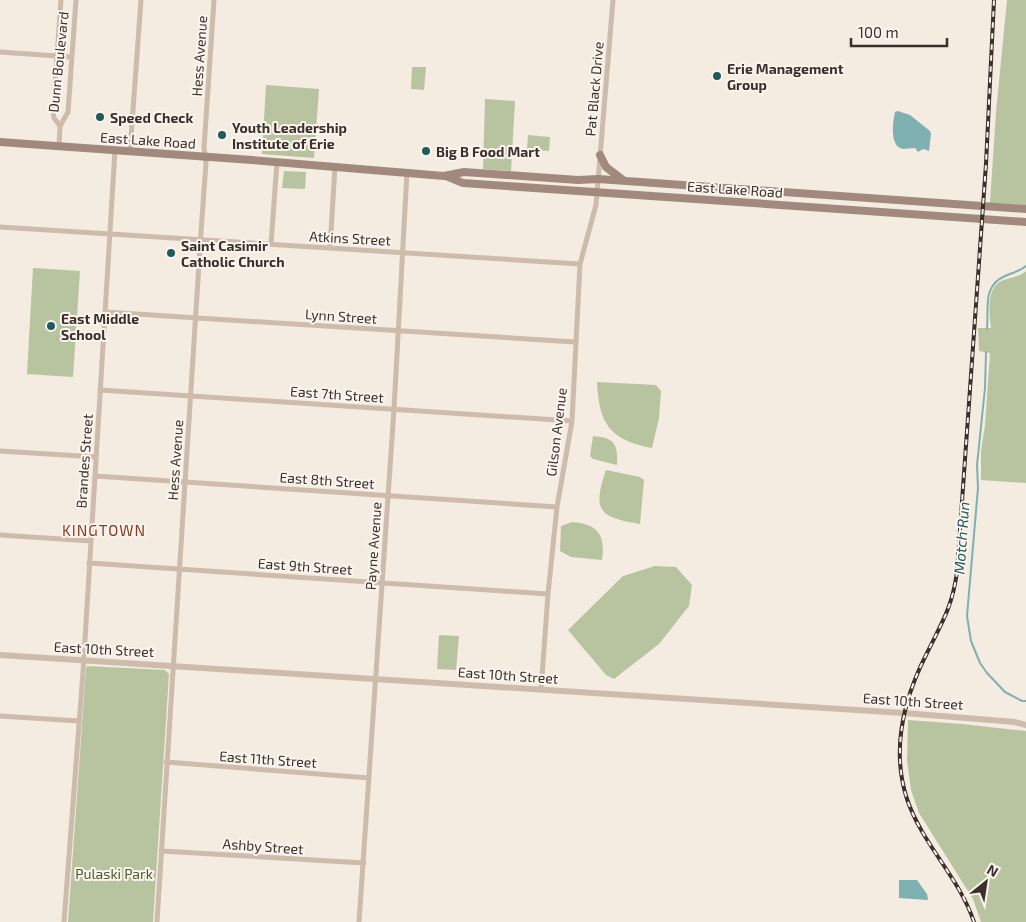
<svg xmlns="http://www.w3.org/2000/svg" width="1026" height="922" viewBox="0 0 1026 922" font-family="'Exo 2',sans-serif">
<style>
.green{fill:#b8c4a0}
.water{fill:#7fb0b2}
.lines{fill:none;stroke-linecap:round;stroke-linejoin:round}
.stream{stroke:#7fb0b2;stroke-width:2}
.minor{stroke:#cdbbac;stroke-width:5}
.tertiary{stroke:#cdbbac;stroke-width:6}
.secondary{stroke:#a18a7d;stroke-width:8}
.rail-casing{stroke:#3b302b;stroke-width:4}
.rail{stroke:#fbf5ee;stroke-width:2;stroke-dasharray:5.5;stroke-linecap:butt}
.poi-dot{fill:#1f5a5e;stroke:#fbf5ee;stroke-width:2}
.labels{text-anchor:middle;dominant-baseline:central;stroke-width:4;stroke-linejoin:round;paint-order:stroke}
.street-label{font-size:14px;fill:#3b302b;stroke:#fbf5ee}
.poi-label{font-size:14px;font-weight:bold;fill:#3b302b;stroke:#fbf5ee;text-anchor:start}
.park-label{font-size:14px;fill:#4a5a2e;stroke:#fbf5ee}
.neighbourhood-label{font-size:15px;letter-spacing:1px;fill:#8c3b22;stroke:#fbf5ee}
.water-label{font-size:15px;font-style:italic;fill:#1f5a5e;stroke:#fbf5ee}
</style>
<rect width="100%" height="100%" fill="#f4ebe1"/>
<path class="green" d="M1007,0H1026V205L990,203L996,112Z
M412,67H426L424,90L411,89Z
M266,85L319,89L314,158L262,154Z
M485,99L515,101L511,171L483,169Z
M528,135L550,137L549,151L527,149Z
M284,171L306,172L305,189L282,188Z
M33,268L80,271L73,377L27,374Z
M1026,271V483L981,480V451L985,425L990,353L979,351L978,328H991C989,312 986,285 1004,280C1013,277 1019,277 1026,271Z
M597,382L656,385L661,391L659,418L652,448C609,440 599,423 597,382Z
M593,436C615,438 618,444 617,465L593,459L590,456Z
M606,470L640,477L644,480L640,524C599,517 592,511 606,470Z
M572,522C597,524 606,534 602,560L571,557L560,551L561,526Z
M655,566L676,567L692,585L689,606L659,644L614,679L606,675L568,630L623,576Z
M439,635L459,636L456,670L437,669Z
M87,666L165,670L169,674L153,922H68L86,669Z
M908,720L962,724L1026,731V922H981L973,899L919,813L911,790L907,760Z"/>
<path class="water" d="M898,111L910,115L930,131L931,134L929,151L923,149L918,152L915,148C911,148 906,149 903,149C889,147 893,121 895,112Z
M899,880H917L927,894L928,900L899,898Z"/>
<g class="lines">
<path class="stream" d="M987,329C989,308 982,286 1005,276C1012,273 1020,271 1026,266
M986,352L985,388L977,465L978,488L967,616L971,641L980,663L987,673L1005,692L1022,701H1026"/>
<path class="minor" d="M0,52L71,57
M60,126L54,118L53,112L61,0
M59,146L60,126L68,112L76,0
M130,151L141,0
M0,227L580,264
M271,244L277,162
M330,248L335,166
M105,312L575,342
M100,390L572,421
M0,451L96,457
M95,476L557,507
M0,535L91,541
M89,563L548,594
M541,690L548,594L557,507L572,421L580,264L596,205L613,0
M0,716L79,721
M166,762L369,778
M161,851L364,863
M64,922L83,672L115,150
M157,922L201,232L206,163L204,148L214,0
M359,922L394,409L407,172"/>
<path class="tertiary" d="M0,655L904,713L1015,722L1026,725"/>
<path class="secondary" d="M0,142L252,160L444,176L464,172L578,180L598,179L1026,209
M600,155L606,167L623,180
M446,176L463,183L1026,222"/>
<defs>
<path id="rail" d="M974,922C959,877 922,844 907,799C891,750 904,698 927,653C942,622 952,608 957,572L986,164L994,0"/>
</defs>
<use href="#rail" class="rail-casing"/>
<use href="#rail" class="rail"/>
</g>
<g class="poi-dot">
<circle cx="717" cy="76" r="5"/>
<circle cx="100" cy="117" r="5"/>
<circle cx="222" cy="135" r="5"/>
<circle cx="426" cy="151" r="5"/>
<circle cx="171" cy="253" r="5"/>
<circle cx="51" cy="326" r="5"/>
</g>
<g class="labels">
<g class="street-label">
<text transform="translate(199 56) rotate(-86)">Hess Avenue</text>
<text transform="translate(58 62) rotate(-84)">Dunn Boulevard</text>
<text transform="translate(594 89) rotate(-85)">Pat Black Drive</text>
<text transform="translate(148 140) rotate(4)">East Lake Road</text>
<text transform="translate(735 189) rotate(4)">East Lake Road</text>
<text transform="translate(350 238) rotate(3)">Atkins Street</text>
<text transform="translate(341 316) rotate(4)">Lynn Street</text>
<text transform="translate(337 394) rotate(4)">East 7th Street</text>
<text transform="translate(556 432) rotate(-83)">Gilson Avenue</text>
<text transform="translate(175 460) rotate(-86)">Hess Avenue</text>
<text transform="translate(84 461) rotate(-86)">Brandes Street</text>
<text transform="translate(327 480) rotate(4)">East 8th Street</text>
<text transform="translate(373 546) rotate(-86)">Payne Avenue</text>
<text transform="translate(305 566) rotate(4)">East 9th Street</text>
<text transform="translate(104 649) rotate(3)">East 10th Street</text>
<text transform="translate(508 675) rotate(4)">East 10th Street</text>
<text transform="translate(913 701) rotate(4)">East 10th Street</text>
<text transform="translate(268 759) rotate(4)">East 11th Street</text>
<text transform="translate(263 846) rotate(4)">Ashby Street</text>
</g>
<g class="poi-label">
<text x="727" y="68">Erie Management<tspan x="727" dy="16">Group</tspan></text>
<text x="110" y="117">Speed Check</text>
<text x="232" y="127">Youth Leadership<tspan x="232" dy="16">Institute of Erie</tspan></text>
<text x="436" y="151">Big B Food Mart</text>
<text x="181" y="245">Saint Casimir<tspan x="181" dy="16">Catholic Church</tspan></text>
<text x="61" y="318">East Middle<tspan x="61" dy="16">School</tspan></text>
</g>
<g class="park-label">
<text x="114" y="873">Pulaski Park</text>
</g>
<g class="neighbourhood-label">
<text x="104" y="530">KINGTOWN</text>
</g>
<g class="water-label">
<text transform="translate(961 538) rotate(-86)">Motch Run</text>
</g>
</g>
<g transform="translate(986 882) rotate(30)" stroke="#fbf5ee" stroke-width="4" paint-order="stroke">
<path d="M0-4L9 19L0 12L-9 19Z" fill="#3b302b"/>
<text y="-8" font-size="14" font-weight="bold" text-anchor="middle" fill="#3b302b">N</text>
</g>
<path d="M851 38v8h96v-8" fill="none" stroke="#3b302b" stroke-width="2.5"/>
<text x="858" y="38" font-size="15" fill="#3b302b" stroke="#fbf5ee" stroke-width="4" paint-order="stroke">100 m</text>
</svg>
